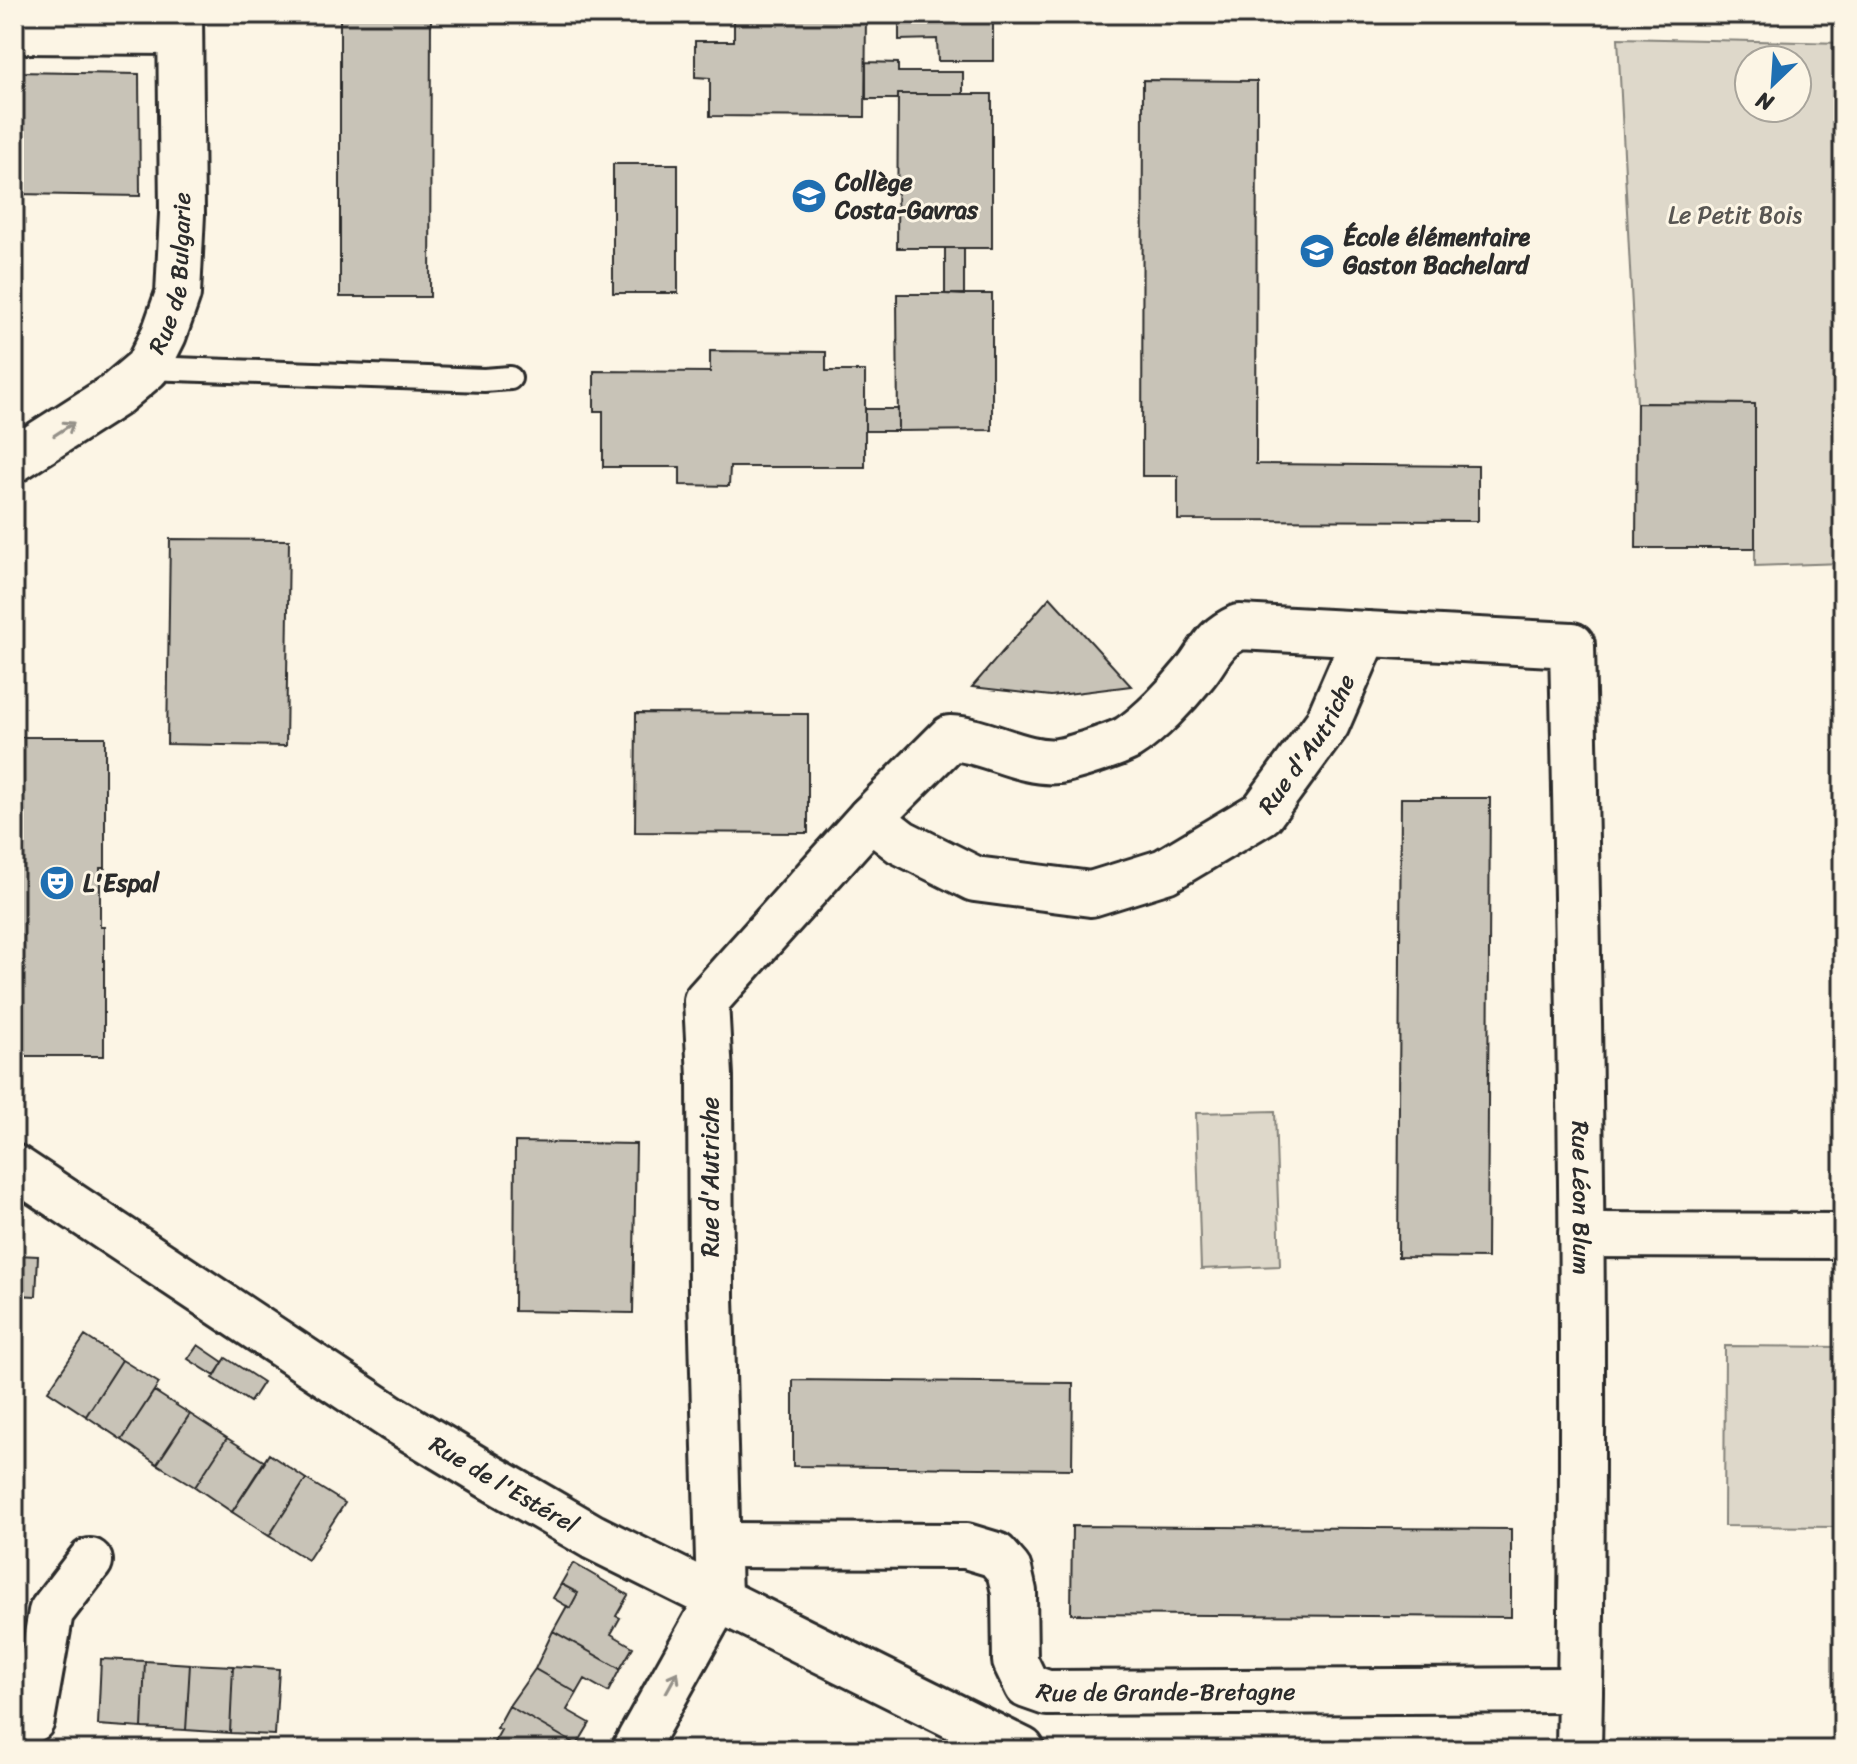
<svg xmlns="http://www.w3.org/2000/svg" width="1857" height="1764" viewBox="0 0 1857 1764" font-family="Sriracha,sans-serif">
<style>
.green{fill:#ded8ca;stroke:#84827a;stroke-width:2;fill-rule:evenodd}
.building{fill:#c8c3b7;stroke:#2b2b2b;stroke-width:2}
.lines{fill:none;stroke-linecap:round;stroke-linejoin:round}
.lane-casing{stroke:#2b2b2b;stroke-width:28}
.street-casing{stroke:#2b2b2b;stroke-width:50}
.lane{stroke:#fcf5e5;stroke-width:22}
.street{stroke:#fcf5e5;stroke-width:44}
.oneway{stroke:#949088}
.labels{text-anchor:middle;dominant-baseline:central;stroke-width:6;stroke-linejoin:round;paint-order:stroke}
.poi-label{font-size:24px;font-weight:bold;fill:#2b2b2b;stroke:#fcf5e5;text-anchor:start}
.park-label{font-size:24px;fill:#585653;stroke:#fcf5e5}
.street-label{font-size:24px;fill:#2b2b2b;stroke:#fcf5e5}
</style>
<rect width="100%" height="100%" fill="#fcf5e5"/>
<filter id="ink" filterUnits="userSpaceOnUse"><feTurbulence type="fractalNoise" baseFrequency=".0125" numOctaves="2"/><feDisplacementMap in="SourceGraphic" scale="16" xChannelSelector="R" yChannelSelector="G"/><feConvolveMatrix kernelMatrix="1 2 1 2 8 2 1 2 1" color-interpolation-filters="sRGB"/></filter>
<g filter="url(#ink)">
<path class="green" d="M1618,38L1843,43V563L1755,566V404L1637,403ZM1749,60H1797V108H1749Z
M1275,1111L1280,1266L1201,1269L1196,1113Z
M1725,1346L1843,1347V1527L1724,1526Z"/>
<path class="building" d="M340,14H431L430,297H340Z
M734,14H866L865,117L710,116V78L695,77V41H734Z
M899,14H993V61H938L937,39L899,40Z
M866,62L898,63V72H963V94H898V99H866Z
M14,72L139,74L140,196L14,194Z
M1143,80L1257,81L1256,464L1478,466V521L1178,520V476H1142Z
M898,94H992V248H897Z
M613,164H678V293H613Z
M945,248H964V295L945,294Z
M897,294H992V430L898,431Z
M710,351L826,352V371H865V467H730L729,486L680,485V467H603V411H594V371L710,372Z
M1637,403L1755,404V548H1636Z
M865,409H898V431H865Z
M170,539L289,540L286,746L167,744Z
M1050,597L1131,686L1051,696L972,687Z
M636,713L808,714V833L635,832Z
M14,737H105V868H100V927H104V1056H14Z
M1401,798H1490L1487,1258L1398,1257Z
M515,1142L636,1144L633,1313L514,1311Z
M17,1255L38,1256L36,1296L16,1295Z
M85,1336L122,1360L86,1416L48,1391Z
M198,1345L223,1362L215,1376L188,1359Z
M226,1358L263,1382L250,1402L213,1378Z
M122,1360L159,1383L122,1440L86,1416Z
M793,1380L1073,1383L1072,1469L793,1466Z
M154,1391L190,1414L157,1464L122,1440Z
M190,1414L227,1438L195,1487L157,1464Z
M227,1438L265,1462L232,1512L195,1487Z
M269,1454L306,1479L269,1536L232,1512Z
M306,1479L345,1503L308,1560L269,1536Z
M1072,1526L1511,1529V1617L1071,1614Z
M573,1563L628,1595L616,1616L620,1618L611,1634L633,1647L620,1669L553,1631L567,1606L570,1608L578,1593L561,1584Z
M561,1584L578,1593L570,1608L553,1598Z
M553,1631L620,1669L608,1692L585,1679L577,1693L535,1669Z
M101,1659L145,1661L142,1728L98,1725Z
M145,1661L190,1664L186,1730L142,1728Z
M190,1664L233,1666L230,1733L186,1730Z
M233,1666L279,1669L275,1735L230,1733Z
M535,1669L577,1693L567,1710L590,1723L577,1745L509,1706Z
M509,1706L577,1745L574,1750H499L492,1746L501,1730L497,1728Z
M1654,1749H1843V1750H1654Z"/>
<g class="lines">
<defs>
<path id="lane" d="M147,368L484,380L510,378"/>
<g id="street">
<path d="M14,31L180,32"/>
<path id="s1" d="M14,460L114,396L147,368L164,334L178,294L182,214L180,14"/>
<path id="s2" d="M870,818L901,842L975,879L1091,894L1165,871L1262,813L1327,724L1366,634"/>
<path id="s3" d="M14,1167L392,1418L490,1477L593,1537L1022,1750"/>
<path d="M1581,1235L1843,1236"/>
<path id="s4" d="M719,1545L966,1546L996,1555L1009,1570L1014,1592L1015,1661L1027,1686L1047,1693L1580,1690"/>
<path id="s5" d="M719,1598L711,1296L710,1076L706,1001L870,818L950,738C985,739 1023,765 1058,761C1069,760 1118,744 1128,738C1150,724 1177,695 1194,674C1212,652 1211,640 1239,627L1572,645C1580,1013 1586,1382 1579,1750"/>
<path d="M14,1728L32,1720L51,1612L90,1561"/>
<path d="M634,1750L719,1598"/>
</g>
</defs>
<use href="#lane" class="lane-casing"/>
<use href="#street" class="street-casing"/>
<use href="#lane" class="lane"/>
<use href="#street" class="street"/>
</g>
<defs><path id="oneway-shaft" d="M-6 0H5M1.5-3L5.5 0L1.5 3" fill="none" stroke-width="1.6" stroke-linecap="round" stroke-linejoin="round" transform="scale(2)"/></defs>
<g class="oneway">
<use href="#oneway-shaft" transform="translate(64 429) rotate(-33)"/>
<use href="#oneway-shaft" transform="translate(672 1682) rotate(-61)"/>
</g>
</g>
<defs>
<symbol id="school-disc" viewBox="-11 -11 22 22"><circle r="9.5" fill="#1f6fb2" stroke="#fcf5e5"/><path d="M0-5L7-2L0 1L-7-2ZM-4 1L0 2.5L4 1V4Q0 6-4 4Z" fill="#fff"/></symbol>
<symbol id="theatre-disc" viewBox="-11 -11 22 22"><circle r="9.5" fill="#1f6fb2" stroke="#fcf5e5"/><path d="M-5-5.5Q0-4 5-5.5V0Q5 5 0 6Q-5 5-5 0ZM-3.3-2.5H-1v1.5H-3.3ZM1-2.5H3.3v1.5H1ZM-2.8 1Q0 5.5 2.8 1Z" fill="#fff"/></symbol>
</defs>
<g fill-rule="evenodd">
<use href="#school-disc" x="789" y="176" width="40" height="40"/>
<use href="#school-disc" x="1297" y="231" width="40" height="40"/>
<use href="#theatre-disc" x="37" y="863" width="40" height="40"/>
</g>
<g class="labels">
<g class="poi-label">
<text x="835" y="182">Collège<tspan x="835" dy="28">Costa-Gavras</tspan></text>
<text x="1343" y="237">École élémentaire<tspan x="1343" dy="28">Gaston Bachelard</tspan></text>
<text x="83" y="883">L'Espal</text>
</g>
<g class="park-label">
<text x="1735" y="215">Le Petit Bois</text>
</g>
<g class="street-label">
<text stroke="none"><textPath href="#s1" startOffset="262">Rue de Bulgarie</textPath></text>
<text stroke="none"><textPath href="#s2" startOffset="512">Rue d'Autriche</textPath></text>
<text transform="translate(710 1177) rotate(-90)">Rue d'Autriche</text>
<text stroke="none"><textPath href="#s5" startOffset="2186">Rue Léon Blum</textPath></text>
<text stroke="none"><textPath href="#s3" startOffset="584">Rue de l'Estérel</textPath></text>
<text stroke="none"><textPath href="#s4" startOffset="558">Rue de Grande-Bretagne</textPath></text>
</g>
</g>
<rect width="1857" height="1764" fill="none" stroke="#fcf5e5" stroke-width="48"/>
<rect x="24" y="24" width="1809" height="1716" fill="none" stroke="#2b2b2b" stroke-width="3" filter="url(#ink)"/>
<g transform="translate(1773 84) rotate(205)"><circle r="38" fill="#fcf5e5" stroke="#a8a49b" stroke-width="2"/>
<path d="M0-6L14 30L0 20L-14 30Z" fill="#1f6fb2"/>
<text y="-12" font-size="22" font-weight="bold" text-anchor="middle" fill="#2b2b2b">N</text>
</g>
</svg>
